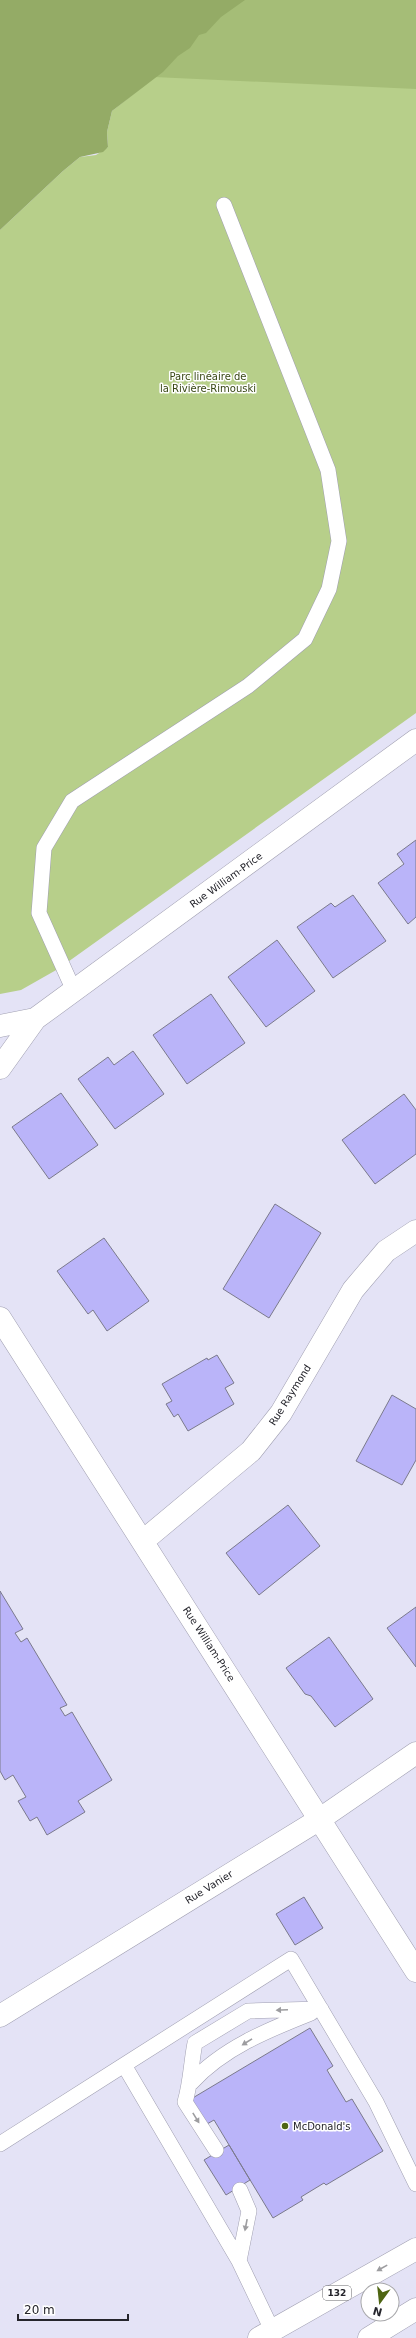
<svg xmlns="http://www.w3.org/2000/svg" width="416" height="2338" viewBox="0 0 416 2338" font-family="'DejaVu Sans',sans-serif">
<style>
.green{fill:#b7cf8a}
.forest{fill:#a5bd77}
.water{fill:#94ab66}
.building{fill:#bab4f9;stroke:#7b7a8c}
.lines{fill:none;stroke-linecap:round;stroke-linejoin:round}
.lane-casing{stroke:#a09fb1;stroke-width:16}
.street-casing{stroke:#a09fb1;stroke-width:23}
.primary-casing{stroke:#a09fb1;stroke-width:23}
.lane{stroke:#fff;stroke-width:15}
.street{stroke:#fff;stroke-width:22}
.primary{stroke:#fff;stroke-width:22}
.oneway{fill:#9d9da0}
.poi-dot{fill:#4f6613;stroke:#fff;stroke-width:1.5}
.labels{text-anchor:middle;dominant-baseline:central;stroke-width:3;stroke-linejoin:round;paint-order:stroke}
.shield{fill:#fff;stroke:#66666b;stroke-width:1}
.shield-label{font-size:9px;font-weight:bold;fill:#25252c}
.park-label{font-size:10px;fill:#374613;stroke:#fff}
.street-label{font-size:10px;fill:#25252c;stroke:#fff}
.poi-label{font-size:10px;fill:#25252c;stroke:#fff;text-anchor:start}
</style>
<rect width="100%" height="100%" fill="#e4e3f6"/>
<path class="green" d="M416,0V713L58,969L21,990L0,994V230L63,171L80,157L96,155L108,147L107,132L112,111L156,76Z"/>
<path class="forest" d="M231,0H416V89L154,77Z"/>
<path class="water" d="M0,0H245L221,17L206,33L199,35L190,48L178,56L163,72L112,111L107,132L108,147L103,152L80,157L63,171L0,230Z"/>
<path class="building" d="M416,840V917L408,924L378,883L404,864L397,854Z
M353,895L386,941L333,978L297,927L331,903L335,907Z
M277,940L315,991L266,1027L228,977Z
M211,994L245,1043L187,1084L153,1035Z
M133,1051L164,1094L115,1129L78,1079L108,1057L114,1065Z
M61,1093L98,1145L49,1179L12,1127Z
M404,1094L416,1110V1154L375,1184L342,1140Z
M275,1204L321,1233L269,1318L223,1289Z
M104,1238L149,1301L107,1331L93,1310L88,1314L57,1271Z
M217,1355L234,1383L225,1388L234,1404L188,1431L178,1414L174,1417L166,1404L172,1401L162,1384L207,1358L208,1360Z
M392,1395L416,1409V1460L402,1485L356,1461Z
M288,1505L320,1546L259,1595L226,1553Z
M0,1591L23,1629L15,1633L21,1642L27,1638L67,1705L60,1708L65,1716L72,1712L112,1780L78,1801L85,1812L47,1835L37,1817L30,1821L18,1801L26,1797L13,1775L5,1780L0,1771Z
M416,1607V1667L387,1628Z
M329,1637L373,1699L335,1727L311,1696L305,1694L286,1668Z
M304,1897L323,1928L295,1945L276,1914Z
M310,2028L333,2066L327,2070L346,2102L352,2099L383,2151L326,2185L324,2183L301,2197L303,2200L273,2218L214,2120L207,2124L191,2099Z
M229,2145L250,2180L226,2195L204,2160Z"/>
<g class="lines">
<defs>
<path id="lane" d="M74,991L39,913L44,848L72,801L248,686L305,639L329,589L339,541L328,470L224,205
M191,2083C223,2048 268,2030 311,2013
M0,2144L124,2065
M216,2150L185,2102C191,2082 191,2063 195,2043L248,2011L321,2009
M239,2261L249,2211L240,2190
M272,2330L239,2261L124,2065L291,1959L376,2102L416,2184"/>
<path id="street" d="M0,1026L35,1019
M0,1068L35,1019L416,740
M0,1318L416,1971
M143,1541L251,1451L281,1413L353,1290L386,1251L416,1231
M0,2016L320,1819L416,1753"/>
<path id="primary" d="M259,2338L416,2249
M369,2338L416,2309"/>
</defs>
<use href="#lane" class="lane-casing"/>
<use href="#street" class="street-casing"/>
<use href="#primary" class="primary-casing"/>
<use href="#lane" class="lane"/>
<use href="#street" class="street"/>
<use href="#primary" class="primary"/>
</g>
<defs><path id="oneway-solid" d="M-6-.8H1V-3.2L6.5 0L1 3.2V.8H-6Z"/></defs>
<g class="oneway">
<use href="#oneway-solid" transform="translate(282 2010) rotate(178)"/>
<use href="#oneway-solid" transform="translate(247 2042) rotate(148)"/>
<use href="#oneway-solid" transform="translate(196 2118) rotate(58)"/>
<use href="#oneway-solid" transform="translate(246 2225) rotate(101)"/>
<use href="#oneway-solid" transform="translate(382 2268) rotate(151)"/>
</g>
<circle class="poi-dot" cx="285" cy="2126" r="4"/>
<g class="labels">
<rect class="shield" x="323" y="2286" width="28" height="14" rx="3"/>
<g class="shield-label">
<text x="337" y="2293">132</text>
</g>
<g class="park-label">
<text x="208" y="376">Parc linéaire de<tspan x="208" dy="12">la Rivière-Rimouski</tspan></text>
</g>
<g class="street-label">
<text transform="translate(226 880) rotate(-36)">Rue William-Price</text>
<text transform="translate(290 1395) rotate(-58)">Rue Raymond</text>
<text transform="translate(209 1644) rotate(57)">Rue William-Price</text>
<text transform="translate(209 1887) rotate(-32)">Rue Vanier</text>
</g>
<g class="poi-label">
<text x="293" y="2126">McDonald's</text>
</g>
</g>
<g transform="translate(380 2302) rotate(195)"><circle r="19" fill="#ffffff" stroke="#a8a8ab"/>
<path d="M0-3L7 15L0 10L-7 15Z" fill="#4f6613"/>
<text y="-6" font-size="11" font-weight="bold" text-anchor="middle" fill="#25252c">N</text>
</g>
<path d="M18 2314v6h110v-6" fill="none" stroke="#25252c" stroke-width="2"/>
<text x="24" y="2314" font-size="12" fill="#25252c" stroke="#ffffff" stroke-width="3" paint-order="stroke">20 m</text>
</svg>
